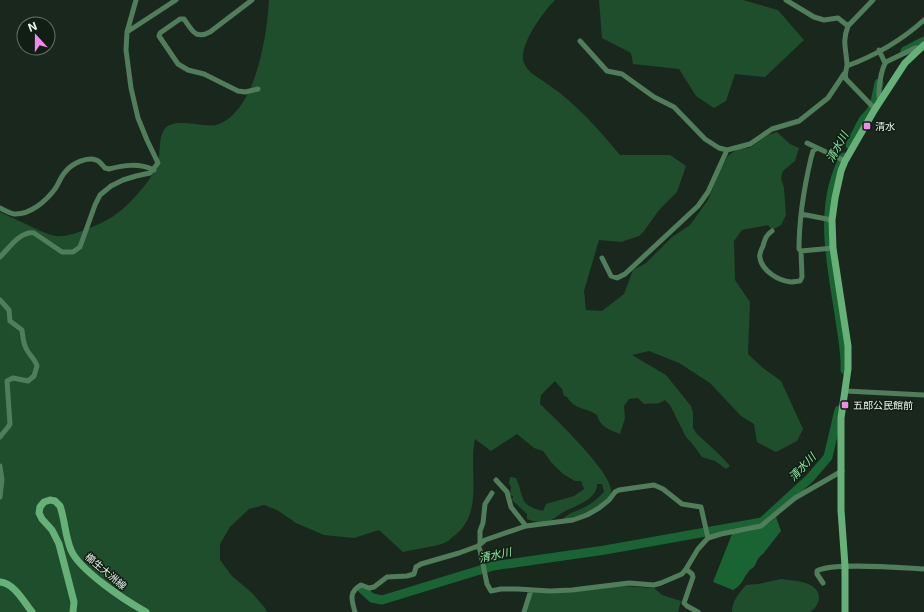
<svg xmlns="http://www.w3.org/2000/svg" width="924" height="612" viewBox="0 0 924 612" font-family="Inter,'Noto Sans JP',sans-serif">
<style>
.green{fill:#1e4e2c}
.water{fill:#1a6332}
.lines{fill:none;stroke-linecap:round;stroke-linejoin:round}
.river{stroke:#1a6332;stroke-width:9}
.street{stroke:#507d5a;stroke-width:5}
.secondary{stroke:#66b177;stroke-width:7}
.poi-dot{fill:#f688ed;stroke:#111e13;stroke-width:1.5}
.labels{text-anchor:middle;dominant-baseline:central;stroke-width:3;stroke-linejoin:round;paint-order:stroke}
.poi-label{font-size:10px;fill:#edf5ee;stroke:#111e13;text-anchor:start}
.street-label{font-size:10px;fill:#edf5ee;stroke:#111e13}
.water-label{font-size:11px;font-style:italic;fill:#8deca3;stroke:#111e13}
</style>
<rect width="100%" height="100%" fill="#1a271d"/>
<path class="green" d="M269,0H555C544,11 517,47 524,63C528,73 538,77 546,83C576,103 598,129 620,155H670L686,166L677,192L659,210L644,231L639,236L621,242L599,240L584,291L586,310L602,311L624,294L633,270L646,263L672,237L690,225L708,200L720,170L728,156L737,149L749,148L768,135L777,132L790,144L799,148L795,161L783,171L781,178L784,188L786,215L781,225L772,230L768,225L742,230L734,241L735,280L750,302L748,354L763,368L781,381L803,429L797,441L776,452L757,442L754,424L741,416L710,383L679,363L649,351L632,355L666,375L691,406L693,413V428L697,434L721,456L730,466L726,469L715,461L702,457L691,442L686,437L670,405L665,400C656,406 653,402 644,404L638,398L629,399L624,406L625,418L620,434C610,430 600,427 597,415C586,407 576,411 567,397L564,396L562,389L555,381L541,395L540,404C555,418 611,472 611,490C612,501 589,513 580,516C574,518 568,519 562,520C567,513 578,511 585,507C593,503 598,498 604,492L602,484H597C597,501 573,506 562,513C558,515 553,520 549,521C541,523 534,522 527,519V514L512,500L513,496L510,495L511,487L509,483L510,477L516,478C525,498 518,505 543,511L546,504L574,496L584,489L581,481H575L563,474L551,462L543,451L534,448L517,434L491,451L475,439C468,471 485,512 454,536C451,538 448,542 444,543C434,547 414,549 403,552L379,530L354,538L324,535L296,523L277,510L264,505L249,509L230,527L220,544V560L232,576L252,593L265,608L267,612H0V212C10,217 20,221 30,226C39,230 46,234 56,236C65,237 73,234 82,231C92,227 103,223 112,217C128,207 148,184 156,168C162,156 157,141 164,130C173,116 203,128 216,125C256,113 267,35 269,0Z
M599,0H743L778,10L804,40L765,77L735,74L726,101L714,108L696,96L679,69L633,64L631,53L602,38Z
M781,579C794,581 820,581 819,599C818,605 814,609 810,612H732C732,601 739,593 746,585L758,584Z
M623,586L654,588L662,595L681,601L678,612H526L533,591Z"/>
<path class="water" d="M776,517L781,531L763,554C757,558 757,562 754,567C753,568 750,569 749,571C743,578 742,586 733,590L713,582L732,534C751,530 762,531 776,517Z"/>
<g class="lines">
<path class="river" d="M905,51L924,41
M850,145L863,120L871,111L875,102L879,83
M844,157C816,211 833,269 841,327C843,341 846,356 845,370
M361,588L372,598L382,600L493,566L605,550L762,522L810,478L828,457L839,410"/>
<path class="street" d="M252,0L210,32C195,40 192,30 184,19H180L160,33L159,36L178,64L188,70L204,74L238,91L245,92L258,89
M786,0L814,17L824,20L838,18L848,26
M873,0L848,26C842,42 846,48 847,64C847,70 844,73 846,79L875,109
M127,32L176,0
M580,41L607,71L622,74L654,97L674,107L705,139L719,148L727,150L750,144L772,129L799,121L828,98L844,74
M879,50L885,63
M847,66C874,56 902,40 924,20
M880,101C877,93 881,69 886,62L915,48H921
M807,143L845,161
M0,208C4,210 9,213 14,214C30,215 46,201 55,189C59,183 61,176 66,171C72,164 87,156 96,160C100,161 102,165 105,168L109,169C124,165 139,163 154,170
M801,214L832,220
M772,231C766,235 765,239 763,246C761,250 759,255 760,258C762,271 779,281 791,282C794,282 797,281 800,281L802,277L801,251L799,249C799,218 804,188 811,158L813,151L817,148
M801,251L833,248
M0,257C9,248 20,231 34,233L62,252H73L80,247L95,205L100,195L111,186L123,180L136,176L150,173L158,163L147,140L138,118L131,88L126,50L127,32L136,0
M602,258L611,276L617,278L625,274L698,206L708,192L727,150
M0,300L9,310L10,321L22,330C23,337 23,344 27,350C30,356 35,359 37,366L34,376L28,381L13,378L7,381L10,424L8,427L0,437
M846,391L924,395
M0,466L2,480L0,497
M496,480L507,492L511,507L526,526
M480,543V531L483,523L485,504L492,493
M478,546L480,550L487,584L491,591L501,589H518L550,591L572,590L629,583L654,585L661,583L682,574L686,569L698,549L708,538L721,534L761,526L795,498L842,471
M686,569L692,574L693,577L684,603L687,606L698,612
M823,583L817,574V571C832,562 903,568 924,569
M355,612C352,601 348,592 361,585L369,588L374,587L387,577L407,576L414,574L416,567L421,564L459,553L478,546L485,540L526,526L573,520L587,515L599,508L609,500L615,492L619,490L654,485L663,489L682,504L701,507L708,538
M524,612L531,590"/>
<path class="secondary" d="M0,582C14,583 24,602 32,612
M73,612L74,602L59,544L52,530L42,519L39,513L40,507L44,502L50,500L55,501L60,506C65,520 65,536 71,550C79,570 126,601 146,612
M845,612V566L841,510V418L848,369V346L833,248L832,220L835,198L841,171L845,161L875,109L905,63L924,45"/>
</g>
<g class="poi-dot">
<rect x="863" y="122" width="8" height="8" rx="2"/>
<rect x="841" y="401" width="8" height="8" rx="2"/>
</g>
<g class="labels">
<g class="poi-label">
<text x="875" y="126">清水</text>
<text x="853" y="405">五郎公民館前</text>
</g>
<g class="street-label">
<text transform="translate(106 571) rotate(40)">櫛生大洲線</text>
</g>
<g class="water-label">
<text transform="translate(837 147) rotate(-61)">清水川</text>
<text transform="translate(802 467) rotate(-46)">清水川</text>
<text transform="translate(495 555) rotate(-12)">清水川</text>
</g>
</g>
<g transform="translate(36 36) rotate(339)"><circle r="19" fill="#111e13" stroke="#69746b"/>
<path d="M0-3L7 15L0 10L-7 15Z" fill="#f688ed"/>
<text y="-6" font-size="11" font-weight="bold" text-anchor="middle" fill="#edf5ee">N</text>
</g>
</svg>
